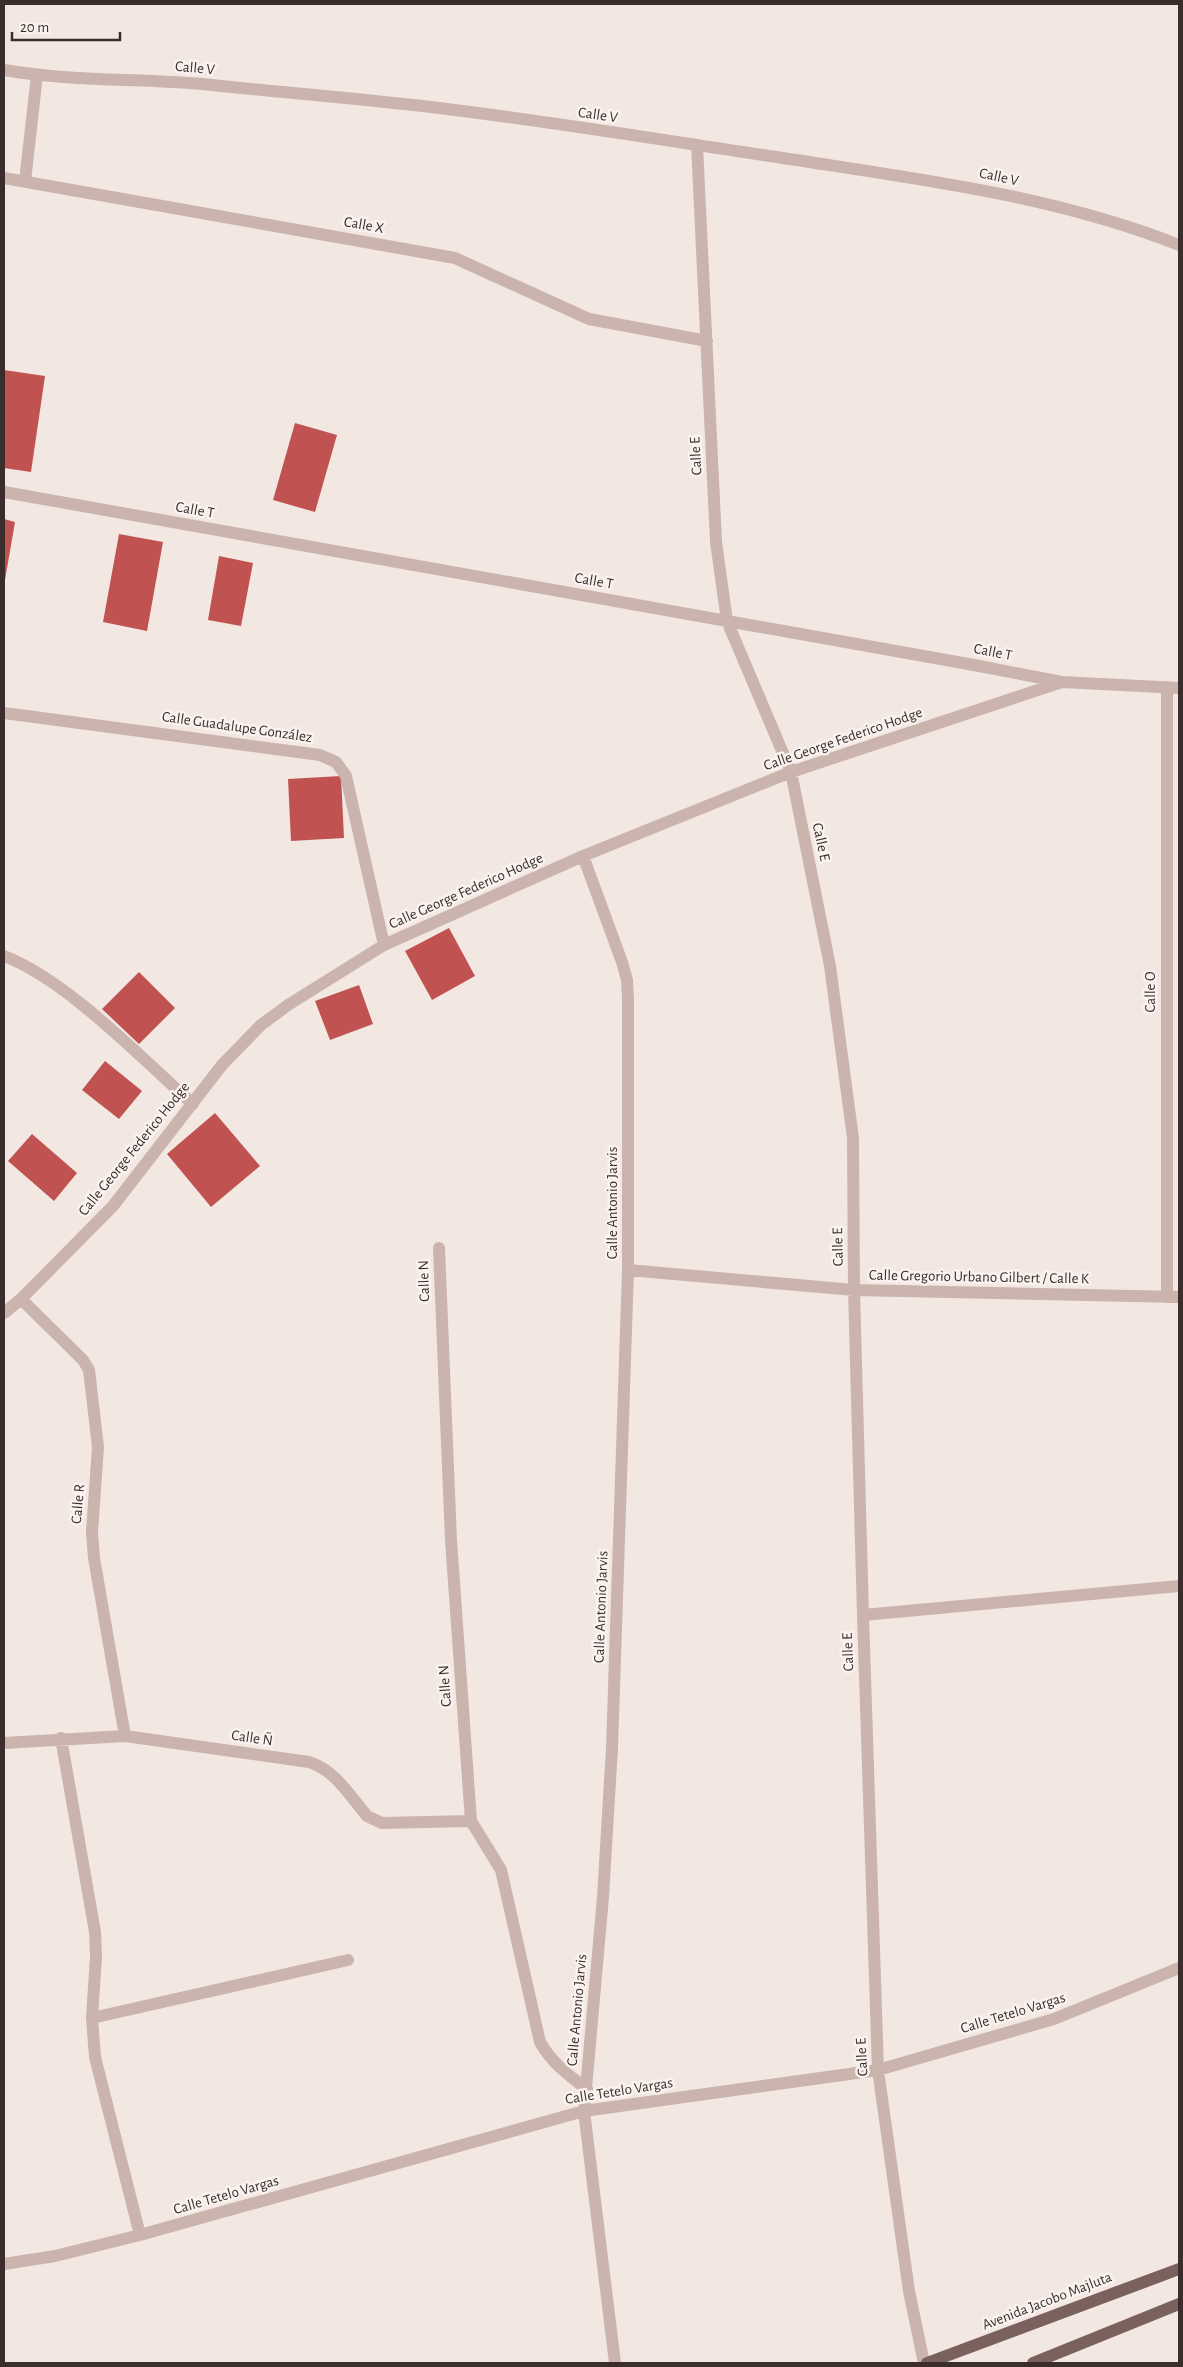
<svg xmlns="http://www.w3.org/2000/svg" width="1183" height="2367" viewBox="0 0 1183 2367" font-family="'Alegreya Sans',sans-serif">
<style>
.building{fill:#c15252}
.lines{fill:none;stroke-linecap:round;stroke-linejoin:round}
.minor{stroke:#cbb4ae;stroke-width:12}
.major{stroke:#7b615e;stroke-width:12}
.labels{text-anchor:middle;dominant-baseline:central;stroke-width:5;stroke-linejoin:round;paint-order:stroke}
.street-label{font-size:15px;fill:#3a2d2c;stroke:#faf2ef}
</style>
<rect width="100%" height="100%" fill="#f3e7e2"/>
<path class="building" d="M4,370L45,376L31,472L4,468Z
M295,423L337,435L315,512L273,500Z
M4,519L15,522L5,580L4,579Z
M119,534L163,542L147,631L103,622Z
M219,556L253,563L241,626L208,620Z
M341,776L344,838L291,841L288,779Z
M449,928L475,976L432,1000L405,951Z
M139,972L175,1008L139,1044L102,1009Z
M359,985L373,1024L330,1040L315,1001Z
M105,1061L142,1091L119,1119L82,1090Z
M215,1113L260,1166L211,1207L167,1154Z
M32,1134L77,1173L54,1201L8,1161Z"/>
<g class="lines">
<path class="minor" d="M4,70C73,82 143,78 212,85C288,93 364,99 439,108C554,122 668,141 783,158C917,179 1052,195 1179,245
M697,145L716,542L727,621L791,772L830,966L853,1138L854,1290L863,1615L878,2070L909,2291L924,2363
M4,178L455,258L589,319L707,341
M25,181L37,75
M4,492L974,665L1062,682L1179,688
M4,713L320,755L336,762L346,776L384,945
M583,856L622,962L627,980L628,999V1270L612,1748L603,1897L584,2111L615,2363
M4,956C67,980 141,1058 193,1104
M439,1248L451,1540L471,1821L501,1870L540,2042C551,2062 569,2076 587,2089
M628,1270L854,1290L1179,1297
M1167,1297V687
M21,1299L83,1360L89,1370L98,1447L92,1532L94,1558L125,1736
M4,1313L21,1299L113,1206L222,1065L261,1025L288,1005L384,945L583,856L791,772L1062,682
M863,1615L1179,1586
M61,1738L95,1932L96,1956L92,2018L95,2057L140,2235
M4,1743L125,1736L309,1762C335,1770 350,1796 367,1816L382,1823L471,1821
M92,2018L348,1960
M4,2264L55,2256L140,2235L584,2111L878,2070L1054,2019L1179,1968"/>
<path class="major" d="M927,2363L1179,2269
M1033,2363L1179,2304"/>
</g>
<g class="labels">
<g class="street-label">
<text transform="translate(195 68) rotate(5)">Calle V</text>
<text transform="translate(598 115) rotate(8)">Calle V</text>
<text transform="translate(999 177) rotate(12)">Calle V</text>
<text transform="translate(364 225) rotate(10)">Calle X</text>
<text transform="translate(696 456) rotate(-93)">Calle E</text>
<text transform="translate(195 510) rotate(10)">Calle T</text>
<text transform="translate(594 581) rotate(10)">Calle T</text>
<text transform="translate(993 652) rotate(11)">Calle T</text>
<text transform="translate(237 727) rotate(8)">Calle Guadalupe González</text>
<text transform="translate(843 739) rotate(-19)">Calle George Federico Hodge</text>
<text transform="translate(821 842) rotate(78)">Calle E</text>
<text transform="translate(466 891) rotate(-24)">Calle George Federico Hodge</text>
<text transform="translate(1150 992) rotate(-90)">Calle O</text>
<text transform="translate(134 1149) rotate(-51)">Calle George Federico Hodge</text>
<text transform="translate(612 1203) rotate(-90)">Calle Antonio Jarvis</text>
<text transform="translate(838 1247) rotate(-91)">Calle E</text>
<text transform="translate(979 1277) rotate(1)">Calle Gregorio Urbano Gilbert / Calle K</text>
<text transform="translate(424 1281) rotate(-92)">Calle N</text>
<text transform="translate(78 1504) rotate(-85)">Calle R</text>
<text transform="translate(601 1607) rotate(-88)">Calle Antonio Jarvis</text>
<text transform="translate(848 1652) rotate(-92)">Calle E</text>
<text transform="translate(445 1686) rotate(-94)">Calle N</text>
<text transform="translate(252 1738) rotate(8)">Calle Ñ</text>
<text transform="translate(577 2010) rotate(-85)">Calle Antonio Jarvis</text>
<text transform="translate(1013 2013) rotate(-17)">Calle Tetelo Vargas</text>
<text transform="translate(862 2057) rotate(-93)">Calle E</text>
<text transform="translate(619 2091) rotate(-9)">Calle Tetelo Vargas</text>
<text transform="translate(226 2195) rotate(-16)">Calle Tetelo Vargas</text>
<text transform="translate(1047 2301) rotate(-21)">Avenida Jacobo Majluta</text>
</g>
</g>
<rect width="1183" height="2367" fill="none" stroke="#3a2d2c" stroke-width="10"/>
<path d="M12 32v8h108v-8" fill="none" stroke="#3a2d2c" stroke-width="2.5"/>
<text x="20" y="32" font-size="15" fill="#3a2d2c" stroke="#faf2ef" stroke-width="4" paint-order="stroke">20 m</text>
</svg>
